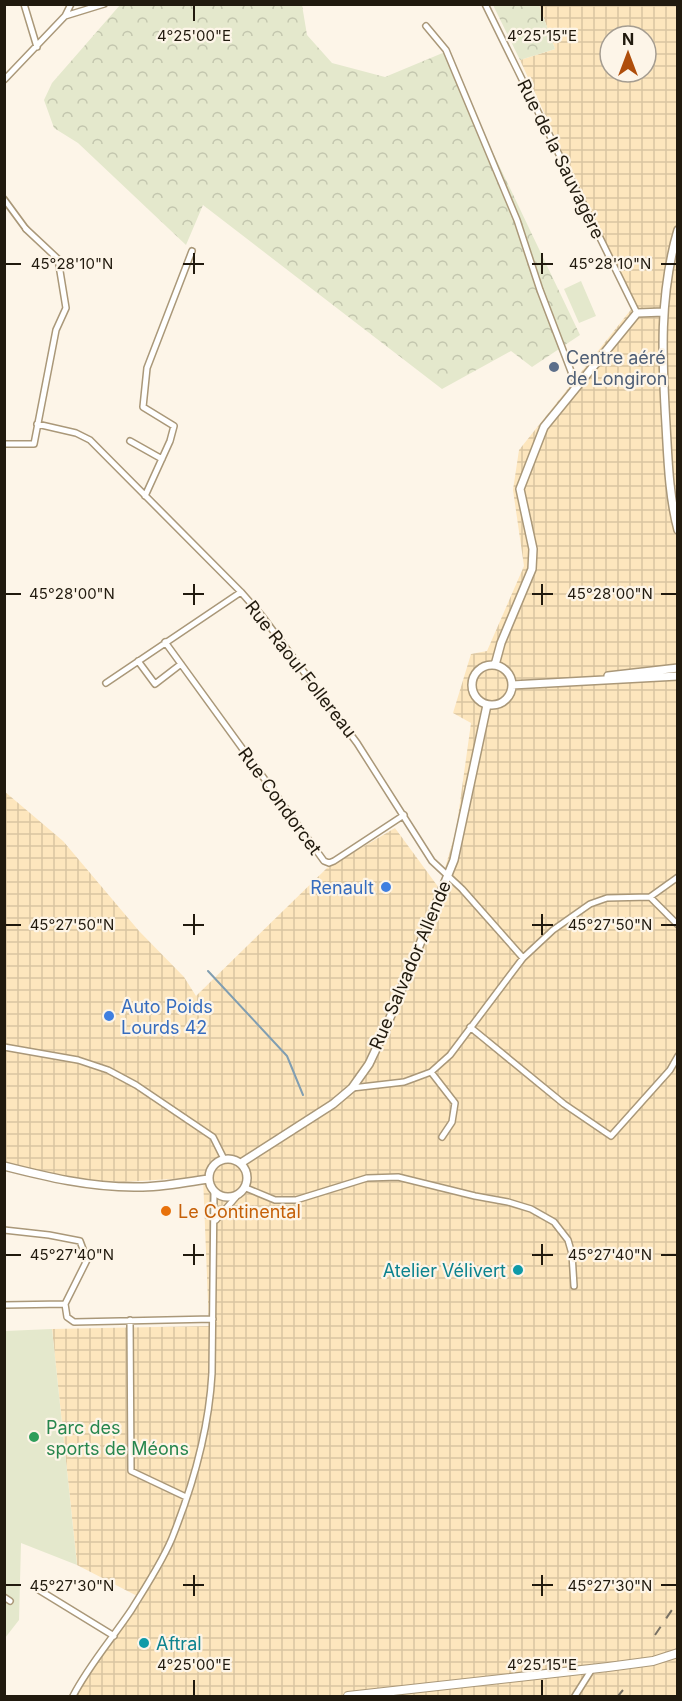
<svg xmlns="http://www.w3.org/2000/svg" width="682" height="1701" viewBox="0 0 682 1701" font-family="Inter,sans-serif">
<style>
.industrial{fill:url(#industrial-grid);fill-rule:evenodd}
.forest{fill:url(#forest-crowns)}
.pitch{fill:#e4e8cc}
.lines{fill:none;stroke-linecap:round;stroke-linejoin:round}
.stream{stroke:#819eb1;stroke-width:2}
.pedestrian-casing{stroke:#aa9879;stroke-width:8}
.minor-casing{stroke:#aa9879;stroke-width:8}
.tertiary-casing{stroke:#aa9879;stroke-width:10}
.secondary-casing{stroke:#aa9879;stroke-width:10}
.pedestrian{stroke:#fff;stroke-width:4.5}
.minor{stroke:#fff;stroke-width:5}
.tertiary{stroke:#fff;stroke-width:7}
.secondary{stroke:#fff;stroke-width:8}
.rail{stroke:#787164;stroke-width:2;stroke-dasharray:10 10;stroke-linecap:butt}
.ticks{fill:none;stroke:#211a0e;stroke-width:2}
.service-dot{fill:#5c6f8a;stroke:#fdf5e8;stroke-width:2}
.shop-dot{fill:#3f7fe0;stroke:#fdf5e8;stroke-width:2}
.food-dot{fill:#e8710a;stroke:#fdf5e8;stroke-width:2}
.culture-dot{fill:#0f9aa8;stroke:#fdf5e8;stroke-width:2}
.leisure-dot{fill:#2e9e5b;stroke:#fdf5e8;stroke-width:2}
.labels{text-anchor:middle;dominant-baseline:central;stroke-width:4.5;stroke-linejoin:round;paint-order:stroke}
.street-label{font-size:18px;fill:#211a0e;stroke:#fdf5e8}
.service-label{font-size:18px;fill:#4e5e75;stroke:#fdf5e8;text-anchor:start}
.shop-label{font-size:18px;fill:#366cbe;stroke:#fdf5e8;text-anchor:end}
.food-label{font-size:18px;fill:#c56008;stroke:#fdf5e8;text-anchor:start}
.culture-label{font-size:18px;fill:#0d838f;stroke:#fdf5e8;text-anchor:end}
.leisure-label{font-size:18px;fill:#27864d;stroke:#fdf5e8;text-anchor:start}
.ticks-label{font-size:15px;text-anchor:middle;fill:#211a0e;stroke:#fdf5e8;stroke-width:4.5;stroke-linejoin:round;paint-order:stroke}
</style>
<defs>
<pattern id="industrial-grid" width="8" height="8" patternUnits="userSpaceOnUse" patternTransform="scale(1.5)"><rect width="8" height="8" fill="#fde6bd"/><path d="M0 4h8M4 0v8" fill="none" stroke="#d9c5a1"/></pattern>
<pattern id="forest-crowns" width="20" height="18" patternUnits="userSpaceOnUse" patternTransform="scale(1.5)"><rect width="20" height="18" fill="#e4e8cc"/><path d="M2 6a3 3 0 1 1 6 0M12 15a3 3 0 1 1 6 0" fill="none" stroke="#c3c6ae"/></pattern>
</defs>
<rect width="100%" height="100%" fill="#fdf5e8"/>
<path class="industrial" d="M539,5H677V1696H77L81,1686L143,1599L77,1565L52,1329L209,1326L203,1177L124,1182L73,1180L5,1162L4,791L63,841L139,931L184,977L196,996L327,868L395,828L439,888L456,831L471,723L453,713L471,654L487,651L524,566L513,490L519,450L633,307L520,60L555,49ZM610,36H646V72H610Z"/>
<path class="forest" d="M120,5H302L307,35L332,63L385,77L445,52L580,335L532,367L511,351L442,389L203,205L186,245L78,143L54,128L44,100L52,83Z
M493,5H539L555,49L520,60Z"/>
<path class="pitch" d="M581,281L596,316L579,323L564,289Z
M52,1329L77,1565L21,1543L19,1620L5,1638V1331Z"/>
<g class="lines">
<path class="stream" d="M208,971L287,1056L303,1095"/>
<defs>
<path id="pedestrian" d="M4,199L26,229"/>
<path id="minor" d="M24,4L37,47
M485,4L637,313
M65,16L71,4
M426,26L446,50L517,220L540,290L577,387
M4,80L65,16L104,4
M37,424L76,433L90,440L241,592L262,616L357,743L432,861L462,889L523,958
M130,441L162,459
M4,444H34L56,330L66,308L58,259L26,229
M145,496L170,441L174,426L143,407L147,368L192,251
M165,642L324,861L329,863L334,861L404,815
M138,661L155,684L181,664
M106,683L241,592
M650,897L678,925
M470,1027L564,1104L611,1136L670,1070L678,1056
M4,1047L78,1060L108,1070L136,1085L213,1137L224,1159
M431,1072L455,1103L452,1122L442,1137
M352,1088L404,1082L431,1072L450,1055L523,958L553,930L590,904L607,898L650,897L678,877
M246,1188L275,1200H296L367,1178L398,1177L475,1196L508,1202L531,1209L554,1222L568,1240L572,1254L574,1286
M216,1220L236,1197
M4,1230L49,1235L80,1241L87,1260L65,1304L67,1317L74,1322L213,1319
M4,1305L65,1304
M130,1320L131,1471L186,1497
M39,1590L114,1636
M4,1597L10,1601
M73,1696C89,1665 112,1639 132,1609C145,1588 166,1556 174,1533C194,1482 209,1428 212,1373L214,1192
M575,1696L592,1669"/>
<path id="tertiary" d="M678,230C659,295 662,358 666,425C668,460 669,496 678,530
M472 685a20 20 0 1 1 40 0a20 20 0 1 1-40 0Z
M495,665L501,643L532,569L533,549L520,489L544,427L637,313L664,312
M608,676L678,668
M512,685L678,676
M209 1178a19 19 0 1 1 38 0a19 19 0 1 1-38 0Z
M241,1163L333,1104L352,1088L369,1064L385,1030L454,860L487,705
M4,1166C47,1177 89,1187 134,1187C159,1188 184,1182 209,1179"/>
<path id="secondary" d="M348,1696L608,1667L653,1661L678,1653"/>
</defs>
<use href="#pedestrian" class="pedestrian-casing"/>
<use href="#minor" class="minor-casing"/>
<use href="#tertiary" class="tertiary-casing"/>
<use href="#secondary" class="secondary-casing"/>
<use href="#pedestrian" class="pedestrian"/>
<use href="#minor" class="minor"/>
<use href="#tertiary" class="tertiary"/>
<use href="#secondary" class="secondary"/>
<path class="rail" d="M655,1635L678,1601
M618,1696L623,1690"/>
</g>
<path class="ticks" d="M194,6V21M542,6V21M194,253V274M542,253V274M6,264H21M183,264H204M532,264H553M661,264H676M194,584V605M542,584V605M6,594H21M183,594H204M532,594H553M661,594H676M194,914V935M542,914V935M6,925H21M183,925H204M532,925H553M661,925H676M194,1244V1265M542,1244V1265M6,1255H21M183,1255H204M532,1255H553M661,1255H676M194,1575V1596M542,1575V1596M6,1585H21M183,1585H204M532,1585H553M661,1585H676M194,1680V1695M542,1680V1695"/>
<circle class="service-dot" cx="554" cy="367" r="6"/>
<g class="shop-dot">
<circle cx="386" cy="887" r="6"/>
<circle cx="109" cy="1016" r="6"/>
</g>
<circle class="food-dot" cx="166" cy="1211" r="6"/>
<g class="culture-dot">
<circle cx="518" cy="1270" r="6"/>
<circle cx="144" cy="1643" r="6"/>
</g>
<circle class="leisure-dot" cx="34" cy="1437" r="6"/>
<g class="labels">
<g class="street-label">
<text transform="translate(561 159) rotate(64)">Rue de la Sauvagère</text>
<text transform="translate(301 669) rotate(52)">Rue Raoul Follereau</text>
<text transform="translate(280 801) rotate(54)">Rue Condorcet</text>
<text transform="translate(410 965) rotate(-67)">Rue Salvador Allende</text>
</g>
<g class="service-label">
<text x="566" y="357">Centre aéré<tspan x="566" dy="21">de Longiron</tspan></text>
</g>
<g class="shop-label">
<text x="374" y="887">Renault</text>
<text x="121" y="1006" text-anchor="start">Auto Poids<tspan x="121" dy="21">Lourds 42</tspan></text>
</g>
<g class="food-label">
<text x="178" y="1211">Le Continental</text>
</g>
<g class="culture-label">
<text x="506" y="1270">Atelier Vélivert</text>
<text x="156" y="1643" text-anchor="start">Aftral</text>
</g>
<g class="leisure-label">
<text x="46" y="1427">Parc des<tspan x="46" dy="21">sports de Méons</tspan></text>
</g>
</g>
<g class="ticks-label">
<text x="194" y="41">4°25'00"E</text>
<text x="542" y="41">4°25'15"E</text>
<text x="72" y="269">45°28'10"N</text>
<text x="610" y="269">45°28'10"N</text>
<text x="72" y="599">45°28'00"N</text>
<text x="610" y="599">45°28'00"N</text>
<text x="72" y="930">45°27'50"N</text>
<text x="610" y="930">45°27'50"N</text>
<text x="72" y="1260">45°27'40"N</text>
<text x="610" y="1260">45°27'40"N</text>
<text x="72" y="1591">45°27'30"N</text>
<text x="610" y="1591">45°27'30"N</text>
<text x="194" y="1670">4°25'00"E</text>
<text x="542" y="1670">4°25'15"E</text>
</g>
<rect width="682" height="1701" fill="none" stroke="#211a0e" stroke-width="12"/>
<g transform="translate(628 54)"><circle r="28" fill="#fdf5e8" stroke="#a59d91" stroke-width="1.5"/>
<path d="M0-4.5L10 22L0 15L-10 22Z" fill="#af4e0b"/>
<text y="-9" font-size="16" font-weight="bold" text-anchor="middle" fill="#211a0e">N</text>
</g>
</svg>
